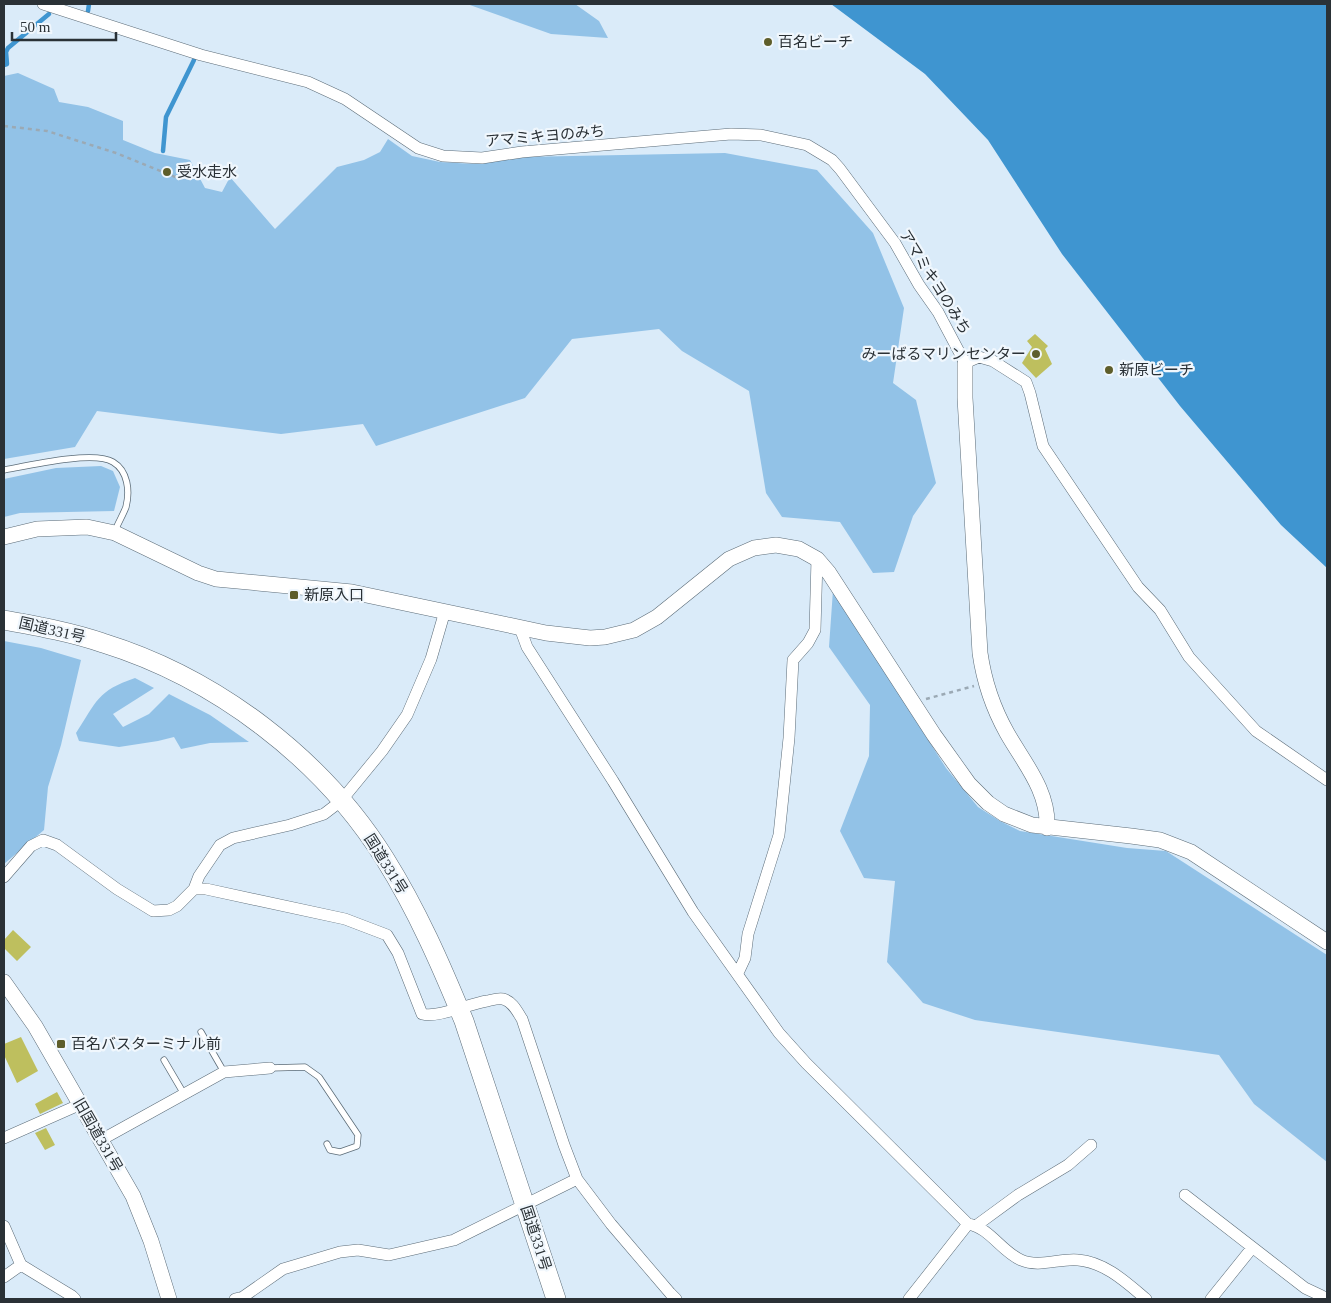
<svg xmlns="http://www.w3.org/2000/svg" width="1331" height="1303" viewBox="0 0 1331 1303" font-family="'Times New Roman','Noto Sans JP',serif">
<style>
.green{fill:#92c2e7}
.water{fill:#3f95d0}
.lines{fill:none;stroke-linecap:round;stroke-linejoin:round}
.stream{stroke:#3f95d0;stroke-width:4.5}
.building{fill:#bebf5e}
.service-casing{stroke:#5c6c78;stroke-width:7}
.minor-casing{stroke:#5c6c78;stroke-width:12}
.tertiary-casing{stroke:#5c6c78;stroke-width:16}
.trunk-casing{stroke:#5c6c78;stroke-width:20}
.path{stroke:#9ba9b4;stroke-width:2.5;stroke-dasharray:4 4;stroke-linecap:butt}
.service{stroke:#fff;stroke-width:5.5}
.minor{stroke:#fff;stroke-width:11}
.tertiary{stroke:#fff;stroke-width:15}
.trunk{stroke:#fff;stroke-width:19}
.poi-dot{fill:#5e5e2b;stroke:#f0f7fd;stroke-width:2}
.labels{text-anchor:middle;dominant-baseline:central;stroke-width:4.5;stroke-linejoin:round;paint-order:stroke}
.poi-label{font-size:15px;fill:#2a3136;stroke:#f0f7fd;text-anchor:start}
.street-label{font-size:15px;fill:#2a3136;stroke:#f0f7fd}
</style>
<rect width="100%" height="100%" fill="#daebf9"/>
<path class="green" d="M467,4H575L599,21L608,38L551,34Z
M18,73L54,89L59,102L88,107L123,121V140L155,153L190,160L205,188L222,192L230,177L275,229L337,167L364,160L380,152L388,139L412,156L440,162L474,164L521,157L725,153L817,170L873,233L904,308L893,383L916,400L936,483L913,516L894,572L873,573L840,522L782,517L766,493L749,391L682,351L659,329L572,339L525,398L376,446L363,424L281,434L97,411L75,447L4,459V76Z
M101,466L113,471L120,487L114,511L20,513L4,517V479L56,468Z
M833,590L946,768L978,807L1000,821L1020,831L1127,848L1166,851L1327,955V1162L1254,1104L1219,1055L975,1020L923,1003L887,962L895,881L864,878L840,831L869,756L870,705L829,647Z
M4,641L41,648L81,660L61,745L48,787L44,830L4,864Z
M135,678L154,688L113,714L123,727L149,714L169,694L210,715L249,742L210,743L181,749L174,737L158,741L119,747L79,741L76,733C97,701 97,691 135,678Z"/>
<path class="water" d="M831,4H1327V568L1281,525L1180,406L1062,254L988,140L925,74Z"/>
<g class="lines">
<path class="stream" d="M88,11L89,4
M4,65L7,64L6,52L8,48L49,14
M163,151L166,117L194,60"/>
</g>
<path class="building" d="M1035,334L1048,346L1045,349L1052,364L1036,378L1022,363L1032,347L1027,341Z
M13,930L31,947L17,961L4,948V940Z
M21,1037L38,1071L17,1083L4,1055V1044Z
M57,1092L63,1103L40,1114L35,1104Z
M46,1128L55,1145L45,1150L35,1133Z"/>
<g class="lines">
<defs>
<path id="service" d="M4,470C26,466 94,450 113,462C128,471 130,491 126,507C123,515 118,523 115,531
M201,1032L224,1072
M164,1060L184,1094
M270,1068L305,1067L319,1077L358,1135L357,1146L340,1152L330,1150L327,1144"/>
<path id="minor" d="M43,4L201,55L308,82L345,99L418,148L443,156L482,158L522,152L731,134L761,135L807,145L832,160L840,169L895,243L919,285L938,312L965,363L979,357L993,361L1026,382L1030,393L1043,446L1138,587L1160,610L1189,657L1256,731L1327,780
M520,628L527,647L613,781L693,912L779,1033L806,1063L968,1224C989,1227 1002,1252 1021,1260C1039,1268 1060,1258 1078,1260C1105,1262 1127,1283 1146,1299
M4,877L31,846L43,840L57,845L117,889L153,911L169,910L177,906L194,889L199,876L220,845L233,838L290,825L324,814L341,801L382,751L407,715L431,659L445,611
M194,889H206L345,919L387,935L398,953L422,1014C439,1018 468,1004 487,1001C492,1000 498,998 503,999C512,1001 517,1011 522,1019L564,1145L577,1179L611,1224L670,1293L676,1299
M738,973L745,958L748,934L779,835L789,738L793,660L808,643L815,630L817,559
M4,1138L81,1104
M101,1140L224,1072L270,1068
M1185,1195L1305,1288L1322,1296L1323,1299
M977,1225L1018,1195L1068,1165L1091,1145
M4,1226L21,1265L72,1296L75,1299
M4,1277L21,1265
M235,1299L243,1297L283,1269L340,1252L358,1250L389,1255L454,1240L577,1179
M909,1299L968,1224
M1211,1299L1252,1248"/>
<path id="tertiary" d="M965,363V398L980,653C984,681 993,708 1007,733C1024,763 1049,791 1047,828
M4,537L37,529L87,527L115,533L198,573L216,579L352,592L546,633L590,638L605,637L634,630L657,617L729,559L754,548L776,545L799,549L817,559L829,573L934,735L969,784L988,803L1004,814L1032,825L1131,836L1160,840L1191,852L1327,942
M4,982L35,1026L133,1196L151,1241L169,1299"/>
<path id="trunk" d="M4,620C37,626 71,632 103,643C216,678 322,758 385,859C417,910 441,965 464,1021L556,1299"/>
</defs>
<use href="#service" class="service-casing"/>
<use href="#minor" class="minor-casing"/>
<use href="#tertiary" class="tertiary-casing"/>
<use href="#trunk" class="trunk-casing"/>
<path class="path" d="M4,126L47,131L116,153L180,179
M926,699L974,686"/>
<use href="#service" class="service"/>
<use href="#minor" class="minor"/>
<use href="#tertiary" class="tertiary"/>
<use href="#trunk" class="trunk"/>
</g>
<g class="poi-dot">
<circle cx="768" cy="42" r="5"/>
<circle cx="167" cy="172" r="5"/>
<circle cx="1036" cy="354" r="5"/>
<circle cx="1109" cy="370" r="5"/>
<rect x="289" y="590" width="10" height="10" rx="2.5"/>
<rect x="56" y="1039" width="10" height="10" rx="2.5"/>
</g>
<g class="labels">
<g class="poi-label">
<text x="778" y="42">百名ビーチ</text>
<text x="177" y="172">受水走水</text>
<text x="1026" y="354" text-anchor="end">みーばるマリンセンター</text>
<text x="1119" y="370">新原ビーチ</text>
<text x="304" y="595">新原入口</text>
<text x="71" y="1044">百名バスターミナル前</text>
</g>
<g class="street-label">
<text transform="translate(545 136) rotate(-5)">アマミキヨのみち</text>
<text transform="translate(935 282) rotate(58)">アマミキヨのみち</text>
<text transform="translate(52 630) rotate(13)">国道331号</text>
<text transform="translate(386 864) rotate(58)">国道331号</text>
<text transform="translate(98 1135) rotate(60)">旧国道331号</text>
<text transform="translate(536 1238) rotate(72)">国道331号</text>
</g>
</g>
<rect width="1331" height="1303" fill="none" stroke="#2a3136" stroke-width="10"/>
<path d="M12 32v8h104v-8" fill="none" stroke="#2a3136" stroke-width="2.5"/>
<text x="20" y="32" font-size="15" fill="#2a3136" stroke="#f0f7fd" stroke-width="4" paint-order="stroke">50 m</text>
</svg>
